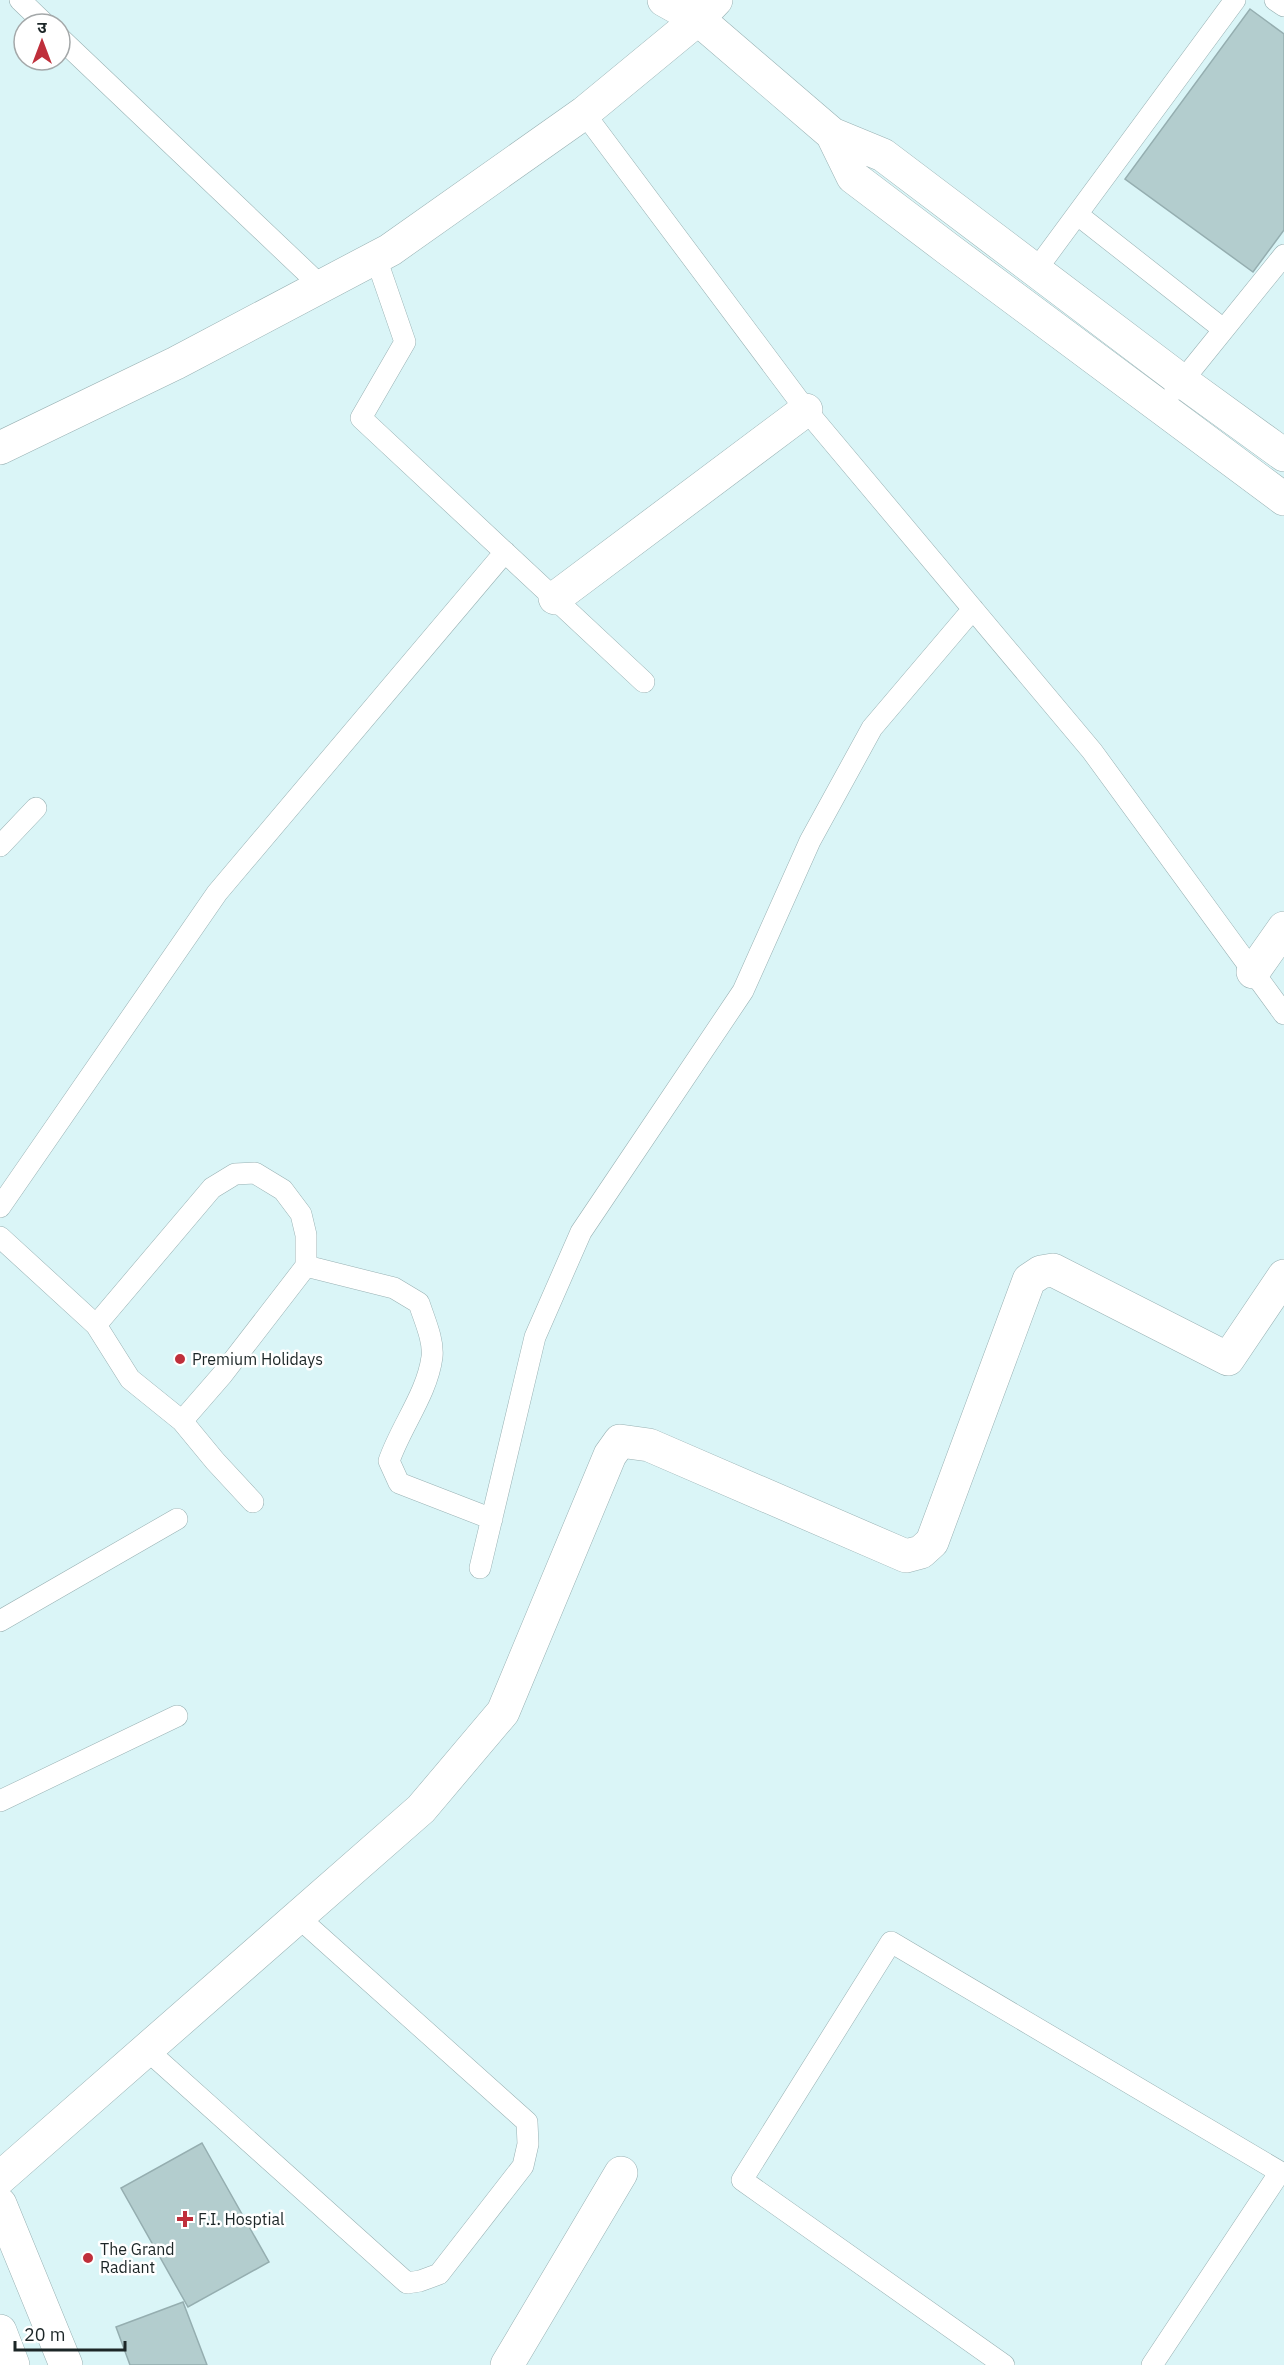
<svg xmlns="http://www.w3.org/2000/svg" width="1284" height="2365" viewBox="0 0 1284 2365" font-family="'IBM Plex Sans','Noto Sans Devanagari',sans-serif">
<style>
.building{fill:#b3cdce;stroke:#95aeb0;stroke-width:1.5}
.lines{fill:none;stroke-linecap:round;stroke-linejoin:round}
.lane-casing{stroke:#98b1b3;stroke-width:22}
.street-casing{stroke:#98b1b3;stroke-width:34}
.secondary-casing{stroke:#98b1b3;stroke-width:34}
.lane{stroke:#fff;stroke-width:21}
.street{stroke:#fff;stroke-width:33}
.secondary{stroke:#fff;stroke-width:33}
.poi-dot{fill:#bf2f3b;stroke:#fff;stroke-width:2}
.labels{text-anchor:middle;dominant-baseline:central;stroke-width:5;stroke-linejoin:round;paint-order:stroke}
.poi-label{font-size:16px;fill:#1c2627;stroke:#fff;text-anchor:start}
</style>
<rect width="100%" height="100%" fill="#daf5f7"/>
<path class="building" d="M1250,9L1284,34V230L1253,272L1125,179Z
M202,2143L269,2262L188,2307L121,2188Z
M183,2302L207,2365H130L116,2327Z"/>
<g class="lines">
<defs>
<path id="lane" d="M20,0L45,24
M1275,0L1284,6
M60,38L322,287
M584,113L806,410L1092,751L1284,1014
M1078,215L1223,329
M376,258L405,342L361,418L644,682
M1036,270L1235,0
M1175,390L1284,255
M0,846L36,808
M0,1207L217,893L505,552
M0,1237L96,1325L130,1379L182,1421L215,1461L253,1502
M306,1266L394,1288L419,1303C424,1319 434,1340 432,1357C427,1394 401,1426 389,1461L399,1483L492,1519
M96,1325L212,1188L235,1174L255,1173L283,1190L301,1214L306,1235V1266L222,1375L182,1421
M480,1568L535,1337L581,1232L743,991L810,841L872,728L973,609
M0,1621L177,1519
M0,1801L177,1716
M147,2050L407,2283L420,2281L439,2274L523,2166L528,2144L527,2122L298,1917
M1004,2365L742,2180L891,1942L1280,2172L1152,2365"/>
<path id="street" d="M0,448L176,363L390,250L584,113L698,19L716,0
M555,598L806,410
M1253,972L1284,928
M0,2178L421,1809L503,1712L610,1455L620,1441L649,1445L906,1556L921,1552L932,1542L1029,1280L1041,1272L1053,1270L1228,1359L1284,1276
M507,2365L621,2173"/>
<path id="secondary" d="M664,0L698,19L832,134L883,155L1182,381L1284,455
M832,134L853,177L948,249L1284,499
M0,2204L66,2365
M0,2331L13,2365"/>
</defs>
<use href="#lane" class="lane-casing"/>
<use href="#street" class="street-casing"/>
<use href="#secondary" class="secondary-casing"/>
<use href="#lane" class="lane"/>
<use href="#street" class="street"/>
<use href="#secondary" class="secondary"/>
</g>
<g class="poi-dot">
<circle cx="180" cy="1359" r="6"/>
<path d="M182 2210h6v6h6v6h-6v6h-6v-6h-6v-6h6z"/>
<circle cx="88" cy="2258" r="6"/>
</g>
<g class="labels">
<g class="poi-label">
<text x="192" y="1359">Premium Holidays</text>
<text x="198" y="2219">F.I. Hosptial</text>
<text x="100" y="2249">The Grand<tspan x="100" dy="18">Radiant</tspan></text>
</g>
</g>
<g transform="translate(42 42)"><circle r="28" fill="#ffffff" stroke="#a4a8a9" stroke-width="1.5"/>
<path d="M0-4.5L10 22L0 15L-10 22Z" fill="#bf2f3b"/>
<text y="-9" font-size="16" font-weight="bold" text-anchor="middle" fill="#1c2627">उ</text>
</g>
<path d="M15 2341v9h110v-9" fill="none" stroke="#1c2627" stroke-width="3"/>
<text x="24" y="2341" font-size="18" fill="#1c2627" stroke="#ffffff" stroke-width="4.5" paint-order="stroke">20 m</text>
</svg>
